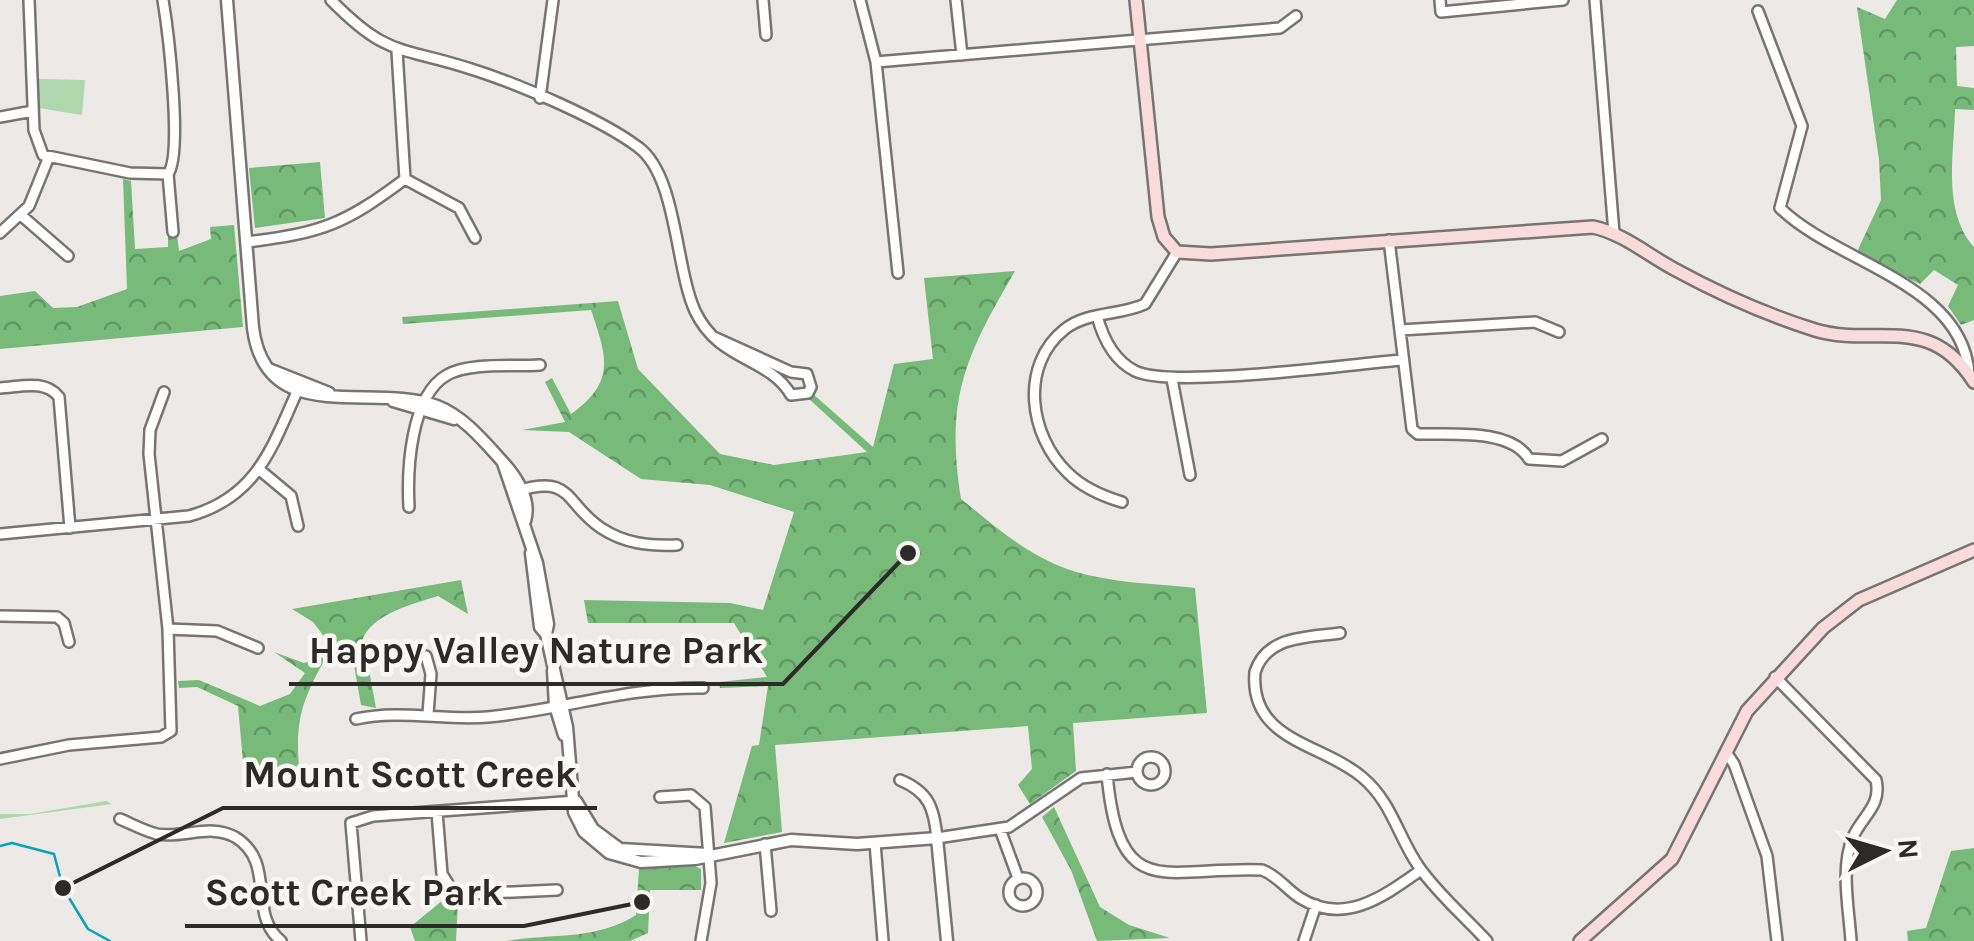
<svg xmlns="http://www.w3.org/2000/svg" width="1974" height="941" viewBox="0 0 1974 941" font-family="Karla,sans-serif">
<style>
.green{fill:#aed7ae}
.forest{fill:url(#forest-crowns)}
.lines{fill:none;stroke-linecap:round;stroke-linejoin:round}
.stream{stroke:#08a3b9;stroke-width:2.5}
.minor-casing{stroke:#777473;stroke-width:14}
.tertiary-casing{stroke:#777473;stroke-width:15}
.secondary-casing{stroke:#777473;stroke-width:16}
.minor{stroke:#fff;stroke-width:9}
.tertiary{stroke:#fff;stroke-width:10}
.secondary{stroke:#f9dbdb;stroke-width:11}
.leader{fill:none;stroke:#2c2b2a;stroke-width:4}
.callout-dot{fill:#2c2b2a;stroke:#f9f6f4;stroke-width:4}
.callout-label{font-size:38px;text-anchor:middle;font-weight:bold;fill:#2c2b2a;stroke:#f9f6f4;stroke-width:9;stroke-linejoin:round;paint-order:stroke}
</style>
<defs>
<pattern id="forest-crowns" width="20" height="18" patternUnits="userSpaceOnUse" patternTransform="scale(2.5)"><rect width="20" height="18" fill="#77ba7a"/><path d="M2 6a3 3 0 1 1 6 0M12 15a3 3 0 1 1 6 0" fill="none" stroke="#629764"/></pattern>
</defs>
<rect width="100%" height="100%" fill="#ece9e7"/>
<path class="green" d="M38,79L85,80L82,115L39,108Z
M106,801L112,804L0,819V814H31Z"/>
<path class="forest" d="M1897,0H1974V46L1956,47L1957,86L1974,88V110L1955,109C1954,155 1942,211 1974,247V320L1961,325L1948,306L1958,285L1934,270L1920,284L1856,254L1881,200L1879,160L1857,7L1885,19Z
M320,162L325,218L255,228L249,168Z
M123,179L131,181L135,249L168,247V236L177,235L179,251L211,239L210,227L234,225L243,327L0,349V296L35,291L53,308L77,307L127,289Z
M1015,271C965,357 945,398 961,499C991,523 1021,550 1057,565C1099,583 1150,583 1195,588L1207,713L1073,723L1076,771L1030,804L1018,785L1032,769L1028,726L775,745L782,832L724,843L752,746L759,745L768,686L720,688L719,682L767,677L734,623H588L584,600L730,603L763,610L794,512L710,485L641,479L569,432L522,430L565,422L545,382L552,378L571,414C616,382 607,357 591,310L403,324L402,317L618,301L638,369L720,454L774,465L867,452L809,399L813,394L873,447L894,364L933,359L924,278Z
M461,580L468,614L438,596C413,604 375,613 363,638L376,708L361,705L351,648L330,650C301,702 294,718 300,779L245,784L238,706L197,687L179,688L178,681L199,680L260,706L290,694L305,673L274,652L304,663L313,660L326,639L313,622L292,609Z
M1054,807L1100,907L1129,925L1170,938L1097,941L1071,870L1042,817Z
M1974,848V941H1908L1907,931L1926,928L1951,851Z
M695,866L701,869V890H650L648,933L630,941H507C552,933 595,941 636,915L639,869Z
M448,896L458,900L456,941H415L410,927Z"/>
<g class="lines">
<path class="stream" d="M0,846L12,843L54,854L63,888L88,929L110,941"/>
<defs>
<path id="minor" d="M29,0L34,130L43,155L130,173L168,174
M163,0C168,30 183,154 168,174
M331,0C388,58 400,46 471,69C516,83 601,119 638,147C677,175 675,267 695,311C719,362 769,357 791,395L808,393L811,387L807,374L791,372L714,337
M763,0L766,35
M860,0L876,62L898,273
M956,0L962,55
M1440,0L1441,12L1563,0
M1595,0L1614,233
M1758,11L1802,126L1780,208C1836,263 1963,283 1969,374
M876,62L1280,28L1296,16
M540,98L553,0
M0,117L33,111
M168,174L173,232
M405,179L459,208L475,238
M22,216L68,256
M0,233L29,206L48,159
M1389,240L1412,429L1418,434C1449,435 1511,428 1529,459L1562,461L1602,439
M247,242C322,233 345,224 405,179L397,51
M1097,316C1103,338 1113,360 1135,371C1171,389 1352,364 1402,360
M1400,330L1535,322L1559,332
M1172,379L1190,475
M0,388C20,387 45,379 59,397L70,528
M261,471L291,496L298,526
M517,491C573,474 564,503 601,528C625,544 650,546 677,545
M1122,502C1102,496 1083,488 1068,473C1029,436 1019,365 1065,329C1088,311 1119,316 1145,304L1177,252
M409,507C407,471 410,396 447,375C470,362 514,367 540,365
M0,534L189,516C259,497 273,444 300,385
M0,616L57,617L64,623L69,642
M168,629L217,631L258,648
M1340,633C1307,638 1267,635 1255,672C1249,741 1322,743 1362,777C1392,802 1398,837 1419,867C1438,894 1465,917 1487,941
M426,656L431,674L428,714
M1775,677L1876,780C1882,806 1862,816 1853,837C1840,867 1849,909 1851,941
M356,719C401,709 443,721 488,717C563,710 625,687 703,688
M1726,752L1734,764L1767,856L1777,941
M1137 771a14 14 0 1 1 28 0a14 14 0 1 1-28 0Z
M0,759L69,745L161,737L171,731L168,629L149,454L150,430L164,392
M1107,774C1119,905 1165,866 1262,870C1278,876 1286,889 1300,898C1345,926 1384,896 1421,870
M900,780C929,792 934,808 937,838L1009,827L1081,778L1137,772
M660,797L691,795L705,807L711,883L701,941
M437,812L442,874L452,890L468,894L557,890
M120,819C132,824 144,831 157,834C183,839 210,823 235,837C277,862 247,914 281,941
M1000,829L1018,878
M875,843L883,941
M765,844L771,911
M1009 892a14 14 0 1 1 28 0a14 14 0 1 1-28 0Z
M361,941L351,823L373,816L576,801
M1304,941L1316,905"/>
<path id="tertiary" d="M227,0L253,328C266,429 372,382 437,406C463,416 483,440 501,460C515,475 532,499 525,521
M271,370L329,393
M393,401L454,419
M503,463L537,563L548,624L546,634L567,727L574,812L584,832L609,853L641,862L695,859L791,840L857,844L937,838L947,941
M531,553L540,627L546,634
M553,670L555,706L564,735
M576,801L593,829L620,849L708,854"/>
<path id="secondary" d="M1136,0L1158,217L1164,237L1177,252L1211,254L1593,227C1622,233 1648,255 1674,269C1718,293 1767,315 1815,330C1875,348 1929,311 1974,382
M1580,941L1672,859L1747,711L1823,628L1859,600L1974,550"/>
</defs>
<use href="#minor" class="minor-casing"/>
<use href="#tertiary" class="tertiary-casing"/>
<use href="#secondary" class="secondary-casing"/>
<use href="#minor" class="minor"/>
<use href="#tertiary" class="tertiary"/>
<use href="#secondary" class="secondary"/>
</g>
<path class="leader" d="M908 553L783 684H289M63 888L223 808H597M642 902L524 926H185"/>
<g class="callout-dot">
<circle cx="908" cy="553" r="10"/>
<circle cx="63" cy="888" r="10"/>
<circle cx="642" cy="902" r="10"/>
</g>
<g class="callout-label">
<text x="536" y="663">Happy Valley Nature Park</text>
<text x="410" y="787">Mount Scott Creek</text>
<text x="354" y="905">Scott Creek Park</text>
</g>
<g transform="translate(1884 851) rotate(85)" stroke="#f9f6f4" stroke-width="8" paint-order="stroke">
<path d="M0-8L18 38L0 25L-18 38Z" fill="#2c2b2a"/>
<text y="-15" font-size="28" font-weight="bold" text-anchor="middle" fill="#2c2b2a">N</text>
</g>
</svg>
